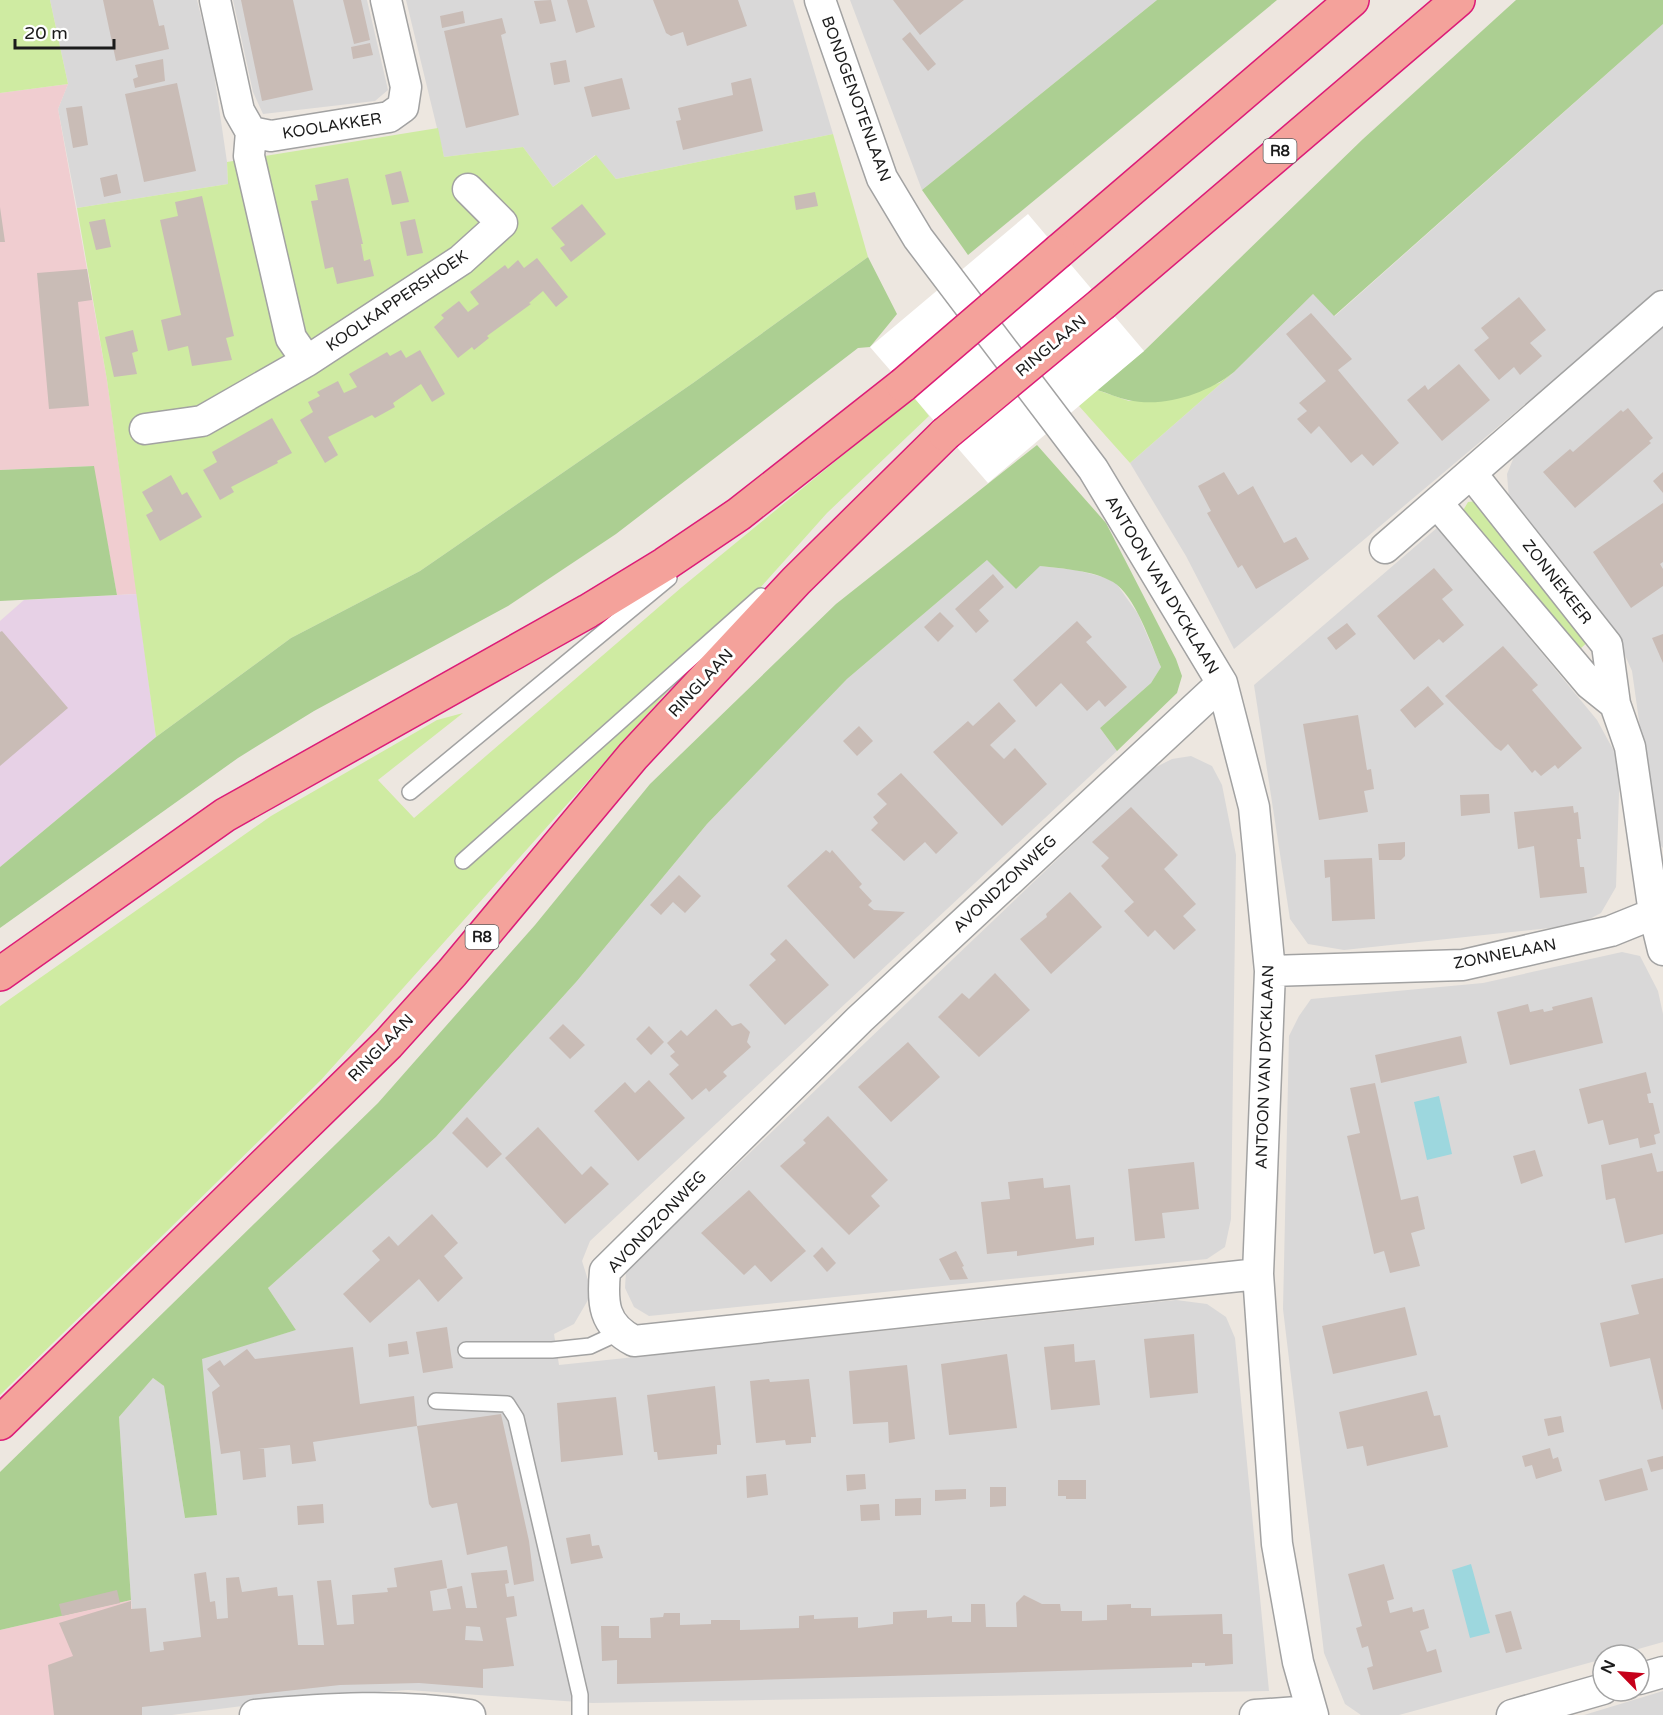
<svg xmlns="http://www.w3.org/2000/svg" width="1663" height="1715" viewBox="0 0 1663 1715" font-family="'Varela Round',sans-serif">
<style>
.residential{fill:#d9d8d8}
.commercial{fill:#f0cdd0}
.industrial{fill:#e7d1e6}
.grass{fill:#cfeba2}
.forest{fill:#accf92}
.water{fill:#9dd7de}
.pier{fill:#fff}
.building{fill:#c9bcb6;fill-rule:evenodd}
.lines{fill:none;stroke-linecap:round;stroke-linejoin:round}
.service-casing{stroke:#a2a2a2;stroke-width:18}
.minor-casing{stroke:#a2a2a2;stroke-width:33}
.trunk-casing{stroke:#dc1c77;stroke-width:36}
.service{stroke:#fff;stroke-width:15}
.minor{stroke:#fff;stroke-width:30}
.trunk{stroke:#f4a29b;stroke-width:33}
.trunk-bridge-casing{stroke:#dc1c77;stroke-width:36;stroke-linecap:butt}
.trunk-bridge{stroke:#f4a29b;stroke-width:33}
.labels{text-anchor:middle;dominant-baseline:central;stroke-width:6;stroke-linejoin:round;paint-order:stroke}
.shield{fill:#fff;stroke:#5f5f5f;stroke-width:1.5}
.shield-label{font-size:15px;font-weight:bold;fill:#1b1b1b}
.street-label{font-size:16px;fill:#1b1b1b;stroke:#fff}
</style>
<rect width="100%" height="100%" fill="#ede7e0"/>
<path class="residential" d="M50,0H197L212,60L227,162L228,184L77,208L58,109L68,84Z
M233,0H367L388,90L375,101L263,114L253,92Z
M406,0H793L833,134L616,179L595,155L553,187L523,147L444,157Z
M850,0H1157L922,190Z
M1663,24V288L1234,649L1186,556L1130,463L1234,372L1313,294L1335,316Z
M1663,324V848L1656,841L1632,671L1613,628L1535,536L1509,499L1507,474L1518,447Z
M1438,527L1597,720L1620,762L1616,887L1601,913L1578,925L1344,950L1308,944L1290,919L1254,685Z
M987,560L1076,570L1103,577L1116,583L1138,614L1161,667L1151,683L1100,728L1117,751L590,1241L582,1261L588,1280V1300L574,1324L554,1334L559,1365L1176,1300L1207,1304L1226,1317L1235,1338L1269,1691L592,1703L408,1690L320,1696L172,1715H142L131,1600L119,1417L153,1378L164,1386L185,1518L217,1514L201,1358L296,1330L268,1288L436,1137L577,981L707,824L847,679Z
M1191,756L1212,766L1222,785L1236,855L1231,1219L1225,1247L1207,1259L649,1316L634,1307L625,1288L626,1271L1152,769L1172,759Z
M1622,952L1640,956L1658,991L1663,1014V1642L1617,1655H1603V1659L1399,1715H1361L1345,1704L1324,1653L1283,1309L1289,1036L1299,1016L1311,999L1483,983Z
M1663,1691V1715H1584Z"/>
<path class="commercial" d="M68,84L58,109L107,380L137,594L117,595L93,466L0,470V93Z
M131,1600L142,1715H0V1630Z"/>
<path class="industrial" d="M137,594L156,737L0,867V621L24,600Z"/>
<path class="grass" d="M0,0H50L68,84L0,93Z
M438,128L444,157L523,147L553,187L596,155L616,179L833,134L868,257L693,383L420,571L291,638L156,737L107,380L77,208L228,184L227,162Z
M1234,372L1130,463L1079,406L1097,390L1129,401L1219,383Z
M914,397L929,416L827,513L321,1080L0,1395V1006L271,816L437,720L463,713L378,780L414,818L682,587Z
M1477,501L1590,640L1580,649L1461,514L1468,502Z"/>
<path class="forest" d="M1157,0H1277L968,255L922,190Z
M1516,0H1663V24L1334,316L1313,294L1234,372C1206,394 1164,408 1128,400C1118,398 1108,393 1097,390L1144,351L1363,139Z
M868,257L897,314L870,347L858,348L616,534L508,606L314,711L238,758L0,928V867L156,737L291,638L420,571L693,383Z
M1037,445L1106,523L1176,659L1182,676L1177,693L1117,751L1100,728L1151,683L1161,667C1151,644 1135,595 1113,582C1092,570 1064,569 1040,566L1016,589L987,560L847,679L707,824L577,981L436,1137L268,1288L296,1330L202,1359L217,1515L185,1518L164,1386L153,1378L119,1417L131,1600L0,1630V1472L378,1103L535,925L650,784L836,604Z
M94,466L117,595L0,601V470Z"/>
<path class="water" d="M1439,1096L1452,1154L1427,1160L1414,1102Z
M1471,1564L1490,1633L1470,1638L1452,1570Z"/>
<path class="pier" d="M1028,214L1144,351L988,483L870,347Z"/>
<path class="building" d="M103,0H153L159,26L164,25L169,49L116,61Z
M241,0H293L313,90L262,101Z
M343,0H361L370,40L354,44Z
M551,0L556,21L540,24L534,1Z
M567,0H587L595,27L576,33Z
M653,0H738L747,26L687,46L683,32L671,36L666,33Z
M893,0H964L920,35Z
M463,11L465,23L442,28L440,16Z
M502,18L506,33L501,35L519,115L466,128L444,31Z
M910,32L936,64L928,71L902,39Z
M370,43L373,55L353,59L351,47Z
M163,59L165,81L135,88L133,79L138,77L135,65Z
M566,60L570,82L554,85L550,63Z
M622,78L630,109L592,117L584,87Z
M751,78L763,131L683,150L676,121L681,120L678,108L733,95L731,83Z
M177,83L196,171L144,182L125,94Z
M82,106L88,145L73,148L66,108Z
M401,171L409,202L392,205L385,175Z
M117,174L121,193L104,197L100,178Z
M348,178L363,244H361L364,261L370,259L374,276L337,284L333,267L325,269L311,201L318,200L315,185Z
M815,192L818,206L796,210L794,196Z
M202,196L234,336L226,338L232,360L192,366L188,346L168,351L161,320L181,315L160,220L178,216L175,202Z
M582,204L606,234L571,262L560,248L565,245L551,228Z
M0,207L5,242H0Z
M105,219L111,247L96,250L89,222Z
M415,219L423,253L407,256L400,222Z
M537,258L568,297L556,307L543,291L529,303L531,304L487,336L489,338L474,350L472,347L458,358L434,327L444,318L441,315L459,301L468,312L479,304L470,292L505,265L508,269L518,260L524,268Z
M87,269L92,300L78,302L89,406L49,409L37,273Z
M1519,297L1546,330L1530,343L1542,356L1520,375L1514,367L1499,380L1474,350L1489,338L1481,328Z
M1311,313L1352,359L1338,370L1399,443L1373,466L1362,454L1351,463L1319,426L1311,434L1297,419L1307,411L1299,403L1326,381L1286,334Z
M133,330L138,351L132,353L137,374L114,377L105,337Z
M401,350L406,358L420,350L445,394L432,402L421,384L393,403L395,407L375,418L372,415L328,437L338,455L325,463L300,420L313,412L308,402L320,396L317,392L338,381L344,393L357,387L349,374L387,352L390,356Z
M1459,364L1490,400L1442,441L1407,400L1425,385L1428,390Z
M1628,408L1653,438L1649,441L1651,443L1575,508L1543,472L1570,449L1573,452L1621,410L1623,412Z
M272,418L292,453L277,461L278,463L231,487L234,492L220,500L203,470L217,462L212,452Z
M1224,472L1238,495L1253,486L1284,543L1296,537L1309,559L1256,589L1242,565L1238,568L1207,513L1211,511L1198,486Z
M1663,472V493L1653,481Z
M171,475L182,495L187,492L202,517L160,541L146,515L153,511L142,492Z
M1663,503V562L1660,564L1663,569V586L1631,608L1593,552Z
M1434,568L1453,590L1442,599L1464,625L1443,643L1439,639L1414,660L1377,616Z
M993,574L1004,587L979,610L989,621L976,633L955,609Z
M940,612L954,626L938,642L924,627Z
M1077,621L1092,637L1086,642L1127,687L1105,707L1099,700L1087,711L1061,683L1036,707L1013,680Z
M1347,623L1356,634L1336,650L1327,638Z
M2,631L68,708L0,766V632Z
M1663,634V663L1652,638Z
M1503,646L1538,685L1532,690L1582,748L1558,769L1555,765L1541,776L1535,770L1532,773L1508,744L1501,751L1495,747L1445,696Z
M1428,686L1444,704L1415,728L1400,710Z
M999,702L1016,721L990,745L1004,759L1015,748L1047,784L1002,826L933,752L968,721L973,726Z
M1358,715L1367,770L1371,769L1374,789L1364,791L1368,812L1319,820L1303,724Z
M859,726L873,741L857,756L843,741Z
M901,773L958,833L936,854L925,842L904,861L871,830L878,823L873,817L887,804L877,794Z
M1489,794L1490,813L1461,816L1460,795Z
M1573,806L1574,813L1578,812L1581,839H1577L1580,867H1584L1587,893L1540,898L1534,846L1518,849L1514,812Z
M1131,807L1178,855L1164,869L1196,904L1183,916L1196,930L1174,950L1155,930L1148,937L1124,911L1134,902L1101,866L1109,858L1092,842Z
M1405,842V856L1401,860H1379L1378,844Z
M826,850L830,853L832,850L862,884L859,887L872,901L868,905L874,910L905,912L854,959L787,886Z
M1372,858L1375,919L1332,921L1330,877L1325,878L1324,860Z
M679,875L701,896L685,913L673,902L661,915L650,905Z
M1070,892L1102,927L1051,974L1020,939L1047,917L1046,914Z
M786,939L829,985L785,1025L749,985L776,960L770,954Z
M995,973L1030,1010L979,1057L938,1017L962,993L969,999Z
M1592,997L1603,1043L1510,1065L1497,1012L1528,1004L1530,1012L1543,1009L1544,1012L1553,1010L1552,1007Z
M716,1009L732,1026L741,1023L750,1032L747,1042L751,1047L723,1072L727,1076L709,1092L706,1088L692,1100L669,1074L679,1065L670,1056L675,1052L667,1043L681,1030L687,1036Z
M563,1024L585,1045L570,1059L549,1038Z
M649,1026L664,1042L651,1055L636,1039Z
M1461,1036L1467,1063L1381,1083L1375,1055Z
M908,1042L940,1077L891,1122L858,1087Z
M1646,1072L1651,1093L1647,1094L1649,1103H1653L1660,1133L1654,1135L1656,1144L1640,1148L1638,1138L1609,1145L1603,1120L1588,1124L1579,1089Z
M649,1080L685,1118L638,1161L594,1111L625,1082L635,1093Z
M1375,1083L1401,1200L1418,1196L1425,1229L1411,1233L1420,1266L1390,1273L1384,1251L1374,1254L1347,1136L1360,1133L1350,1088Z
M828,1116L888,1180L871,1196L880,1206L849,1235L780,1166L806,1143L803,1140Z
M467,1117L502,1154L487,1168L452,1133Z
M538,1127L582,1175L591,1166L609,1184L565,1224L505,1158Z
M1535,1150L1543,1176L1521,1184L1513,1156Z
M1652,1153L1657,1172L1663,1171V1234L1625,1243L1615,1198L1606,1200L1601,1165Z
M1194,1162L1199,1209L1162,1213L1165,1238L1135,1241L1128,1169Z
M1043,1178L1044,1188L1070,1185L1076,1239L1094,1237V1245L1017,1256V1251L987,1254L981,1202L1010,1199L1008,1182Z
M749,1190L806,1251L771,1282L755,1265L744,1275L701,1233Z
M432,1214L458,1243L444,1256L463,1278L438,1302L419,1279L370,1323L343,1294L380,1260L372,1251L389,1236L398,1246Z
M822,1247L836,1263L827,1272L813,1256Z
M956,1251L964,1266L962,1267L968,1279L950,1280L939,1259Z
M1663,1278V1409L1662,1410L1650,1358L1610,1367L1600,1323L1639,1314L1631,1285Z
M1405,1307L1417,1355L1333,1374L1322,1326Z
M447,1327L453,1368L423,1373L416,1332Z
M1194,1334L1198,1393L1150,1398L1144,1339Z
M407,1341L409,1354L389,1357L388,1344Z
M1074,1344L1075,1362L1095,1360L1100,1405L1051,1410L1044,1347Z
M353,1347L360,1404L414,1396L417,1426L313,1442L316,1461L292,1464L290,1445L258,1449H264L266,1477L243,1480L240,1451L221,1454L212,1392L220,1386L207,1369L220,1360L224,1366L247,1349L255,1359Z
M1007,1354L1017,1428L949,1435L941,1364Z
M907,1365L915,1439L889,1443L888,1422L853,1424L849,1371Z
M769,1379L770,1382L809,1379L816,1437H811V1443L786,1445L785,1440L756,1443L750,1381Z
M715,1386L721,1445H717V1454L658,1460L657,1452H654L647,1395Z
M1427,1391L1434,1416L1440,1415L1448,1447L1367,1466L1363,1446L1347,1449L1339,1412Z
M616,1397L623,1455L561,1462L557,1403Z
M501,1414L529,1541L534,1581L514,1585L507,1546L467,1555L457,1503L432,1508L429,1504L417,1426Z
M1561,1416L1564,1432L1548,1436L1544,1419Z
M1550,1448L1553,1459L1558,1457L1562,1471L1536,1479L1532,1465L1525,1467L1522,1456Z
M1663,1456V1469L1651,1472L1647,1460Z
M1642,1468L1648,1490L1605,1501L1599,1480Z
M766,1474L768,1495L747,1498L746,1476Z
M865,1474L866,1489L847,1491L846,1475Z
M1058,1480H1086V1499H1066V1496H1058Z
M990,1487H1006V1506L990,1507Z
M966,1489V1499L935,1501V1490Z
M921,1498V1515L895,1516V1499Z
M323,1504L324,1523L298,1525L297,1506Z
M879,1504L880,1520L861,1521L860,1505Z
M590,1534L592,1546L599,1545L603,1558L571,1564L566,1538Z
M442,1560L447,1588L430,1591L433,1611L451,1609L447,1589L462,1586L466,1608H477L471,1573L507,1570L509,1583L505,1584L507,1597L514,1596L517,1616L506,1618L514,1666L483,1669V1688L419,1683L340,1685L142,1707V1715H54L48,1665L73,1656L59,1623L131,1601V1609L146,1608L150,1652L164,1650L163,1642L201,1637L194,1574L206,1572L210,1602L215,1601L217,1619L228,1618L226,1578L239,1577L242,1592L277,1587L278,1596L293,1595L298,1645H324L317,1581L331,1580L337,1625L354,1624L352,1595L388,1592L387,1588L397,1587L394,1568ZM466,1626L480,1627L483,1641L465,1640Z
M1384,1564L1394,1599L1387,1601L1390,1613L1412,1607L1413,1612L1424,1609L1429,1628L1420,1631L1427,1652L1436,1649L1442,1672L1373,1690L1367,1668L1373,1666L1368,1646L1362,1648L1356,1628L1362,1626L1348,1574Z
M117,1590L120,1603L62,1616L59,1604Z
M1024,1595L1042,1604H1060L1061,1611H1082V1621L1107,1620V1605L1131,1604V1608H1151V1616L1222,1614L1223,1634H1232L1233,1664L1205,1666V1663H1192V1667L617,1684V1660L602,1661L601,1626H619V1638H651L650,1618L663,1617L664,1613H680V1625L711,1624V1620H740V1630L799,1628V1616L814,1615V1619L858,1617V1628L893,1624V1612L927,1610V1618L952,1616V1622H971V1604H985L986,1627H1017L1016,1603Z
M1511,1611L1522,1649L1506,1653L1495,1615Z"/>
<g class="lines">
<defs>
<path id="service" d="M410,792L669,578
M463,861L761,596
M466,1350H552L590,1346L618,1333
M436,1401L507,1404L516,1418L580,1695V1715"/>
<path id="minor" d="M215,0L239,111L251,132L271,136L389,117L403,107L406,87L386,0
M820,0L882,178L918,238L1093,469L1222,683L1254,807L1270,971L1258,1274L1277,1544L1298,1662L1313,1715
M307,361L461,260L502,223L468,189
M145,429L202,421L307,361L291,338L249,156L251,132
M1471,473L1607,645L1615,704L1630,747L1654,913L1663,950
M1437,503L1590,684L1615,704
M1385,548L1663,306
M1222,683L860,1019L605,1271C602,1303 603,1325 634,1341L1258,1274
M1270,971L1463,965L1611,931L1663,910
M1639,1679L1663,1672
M255,1715C327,1708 399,1704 470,1715
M1255,1715L1311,1711
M1512,1715L1603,1689"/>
<path id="trunk" d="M1059,251L1352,0
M1103,303L1458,0
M0,974L225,815L588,611L665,564L739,514L903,385
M0,1423L388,1044L452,973L633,756L796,581L945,434"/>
</defs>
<use href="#service" class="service-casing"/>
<use href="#minor" class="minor-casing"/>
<use href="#trunk" class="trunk-casing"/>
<use href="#service" class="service"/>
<use href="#minor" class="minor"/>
<use href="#trunk" class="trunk"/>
<defs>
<path id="trunk-bridge" d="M903,385L1059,251
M945,434L1103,303"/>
</defs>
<use href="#trunk-bridge" class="trunk-bridge-casing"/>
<use href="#trunk-bridge" class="trunk-bridge"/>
</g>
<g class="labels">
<g class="shield">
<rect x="1263.5" y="139" width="33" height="24" rx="4.5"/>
<rect x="465.5" y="925" width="33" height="24" rx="4.5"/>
</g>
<g class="shield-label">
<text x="1280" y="151">R8</text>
<text x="482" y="937">R8</text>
</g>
<g class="street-label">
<text transform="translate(856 99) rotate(70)">BONDGENOTENLAAN</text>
<text transform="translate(332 126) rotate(-9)">KOOLAKKER</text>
<text transform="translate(397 301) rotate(-34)">KOOLKAPPERSHOEK</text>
<text transform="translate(1051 346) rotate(-40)">RINGLAAN</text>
<text transform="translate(1557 582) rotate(52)">ZONNEKEER</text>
<text transform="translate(1162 585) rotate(59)">ANTOON VAN DYCKLAAN</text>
<text transform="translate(701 683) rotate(-47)">RINGLAAN</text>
<text transform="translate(1005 884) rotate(-43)">AVONDZONWEG</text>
<text transform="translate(1505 954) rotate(-11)">ZONNELAAN</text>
<text transform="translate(381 1048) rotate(-46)">RINGLAAN</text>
<text transform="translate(1265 1067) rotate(-88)">ANTOON VAN DYCKLAAN</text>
<text transform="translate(657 1222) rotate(-46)">AVONDZONWEG</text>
</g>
</g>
<g transform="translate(1621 1673) rotate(295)"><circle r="28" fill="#ffffff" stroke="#a4a4a4" stroke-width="1.5"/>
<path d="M0-4.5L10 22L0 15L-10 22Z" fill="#c6001a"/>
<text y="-9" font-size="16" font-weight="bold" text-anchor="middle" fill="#1b1b1b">N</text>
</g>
<path d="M15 39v9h99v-9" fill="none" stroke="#1b1b1b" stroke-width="3"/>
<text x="24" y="39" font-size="18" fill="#1b1b1b" stroke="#ffffff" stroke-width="4.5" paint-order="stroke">20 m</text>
</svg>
